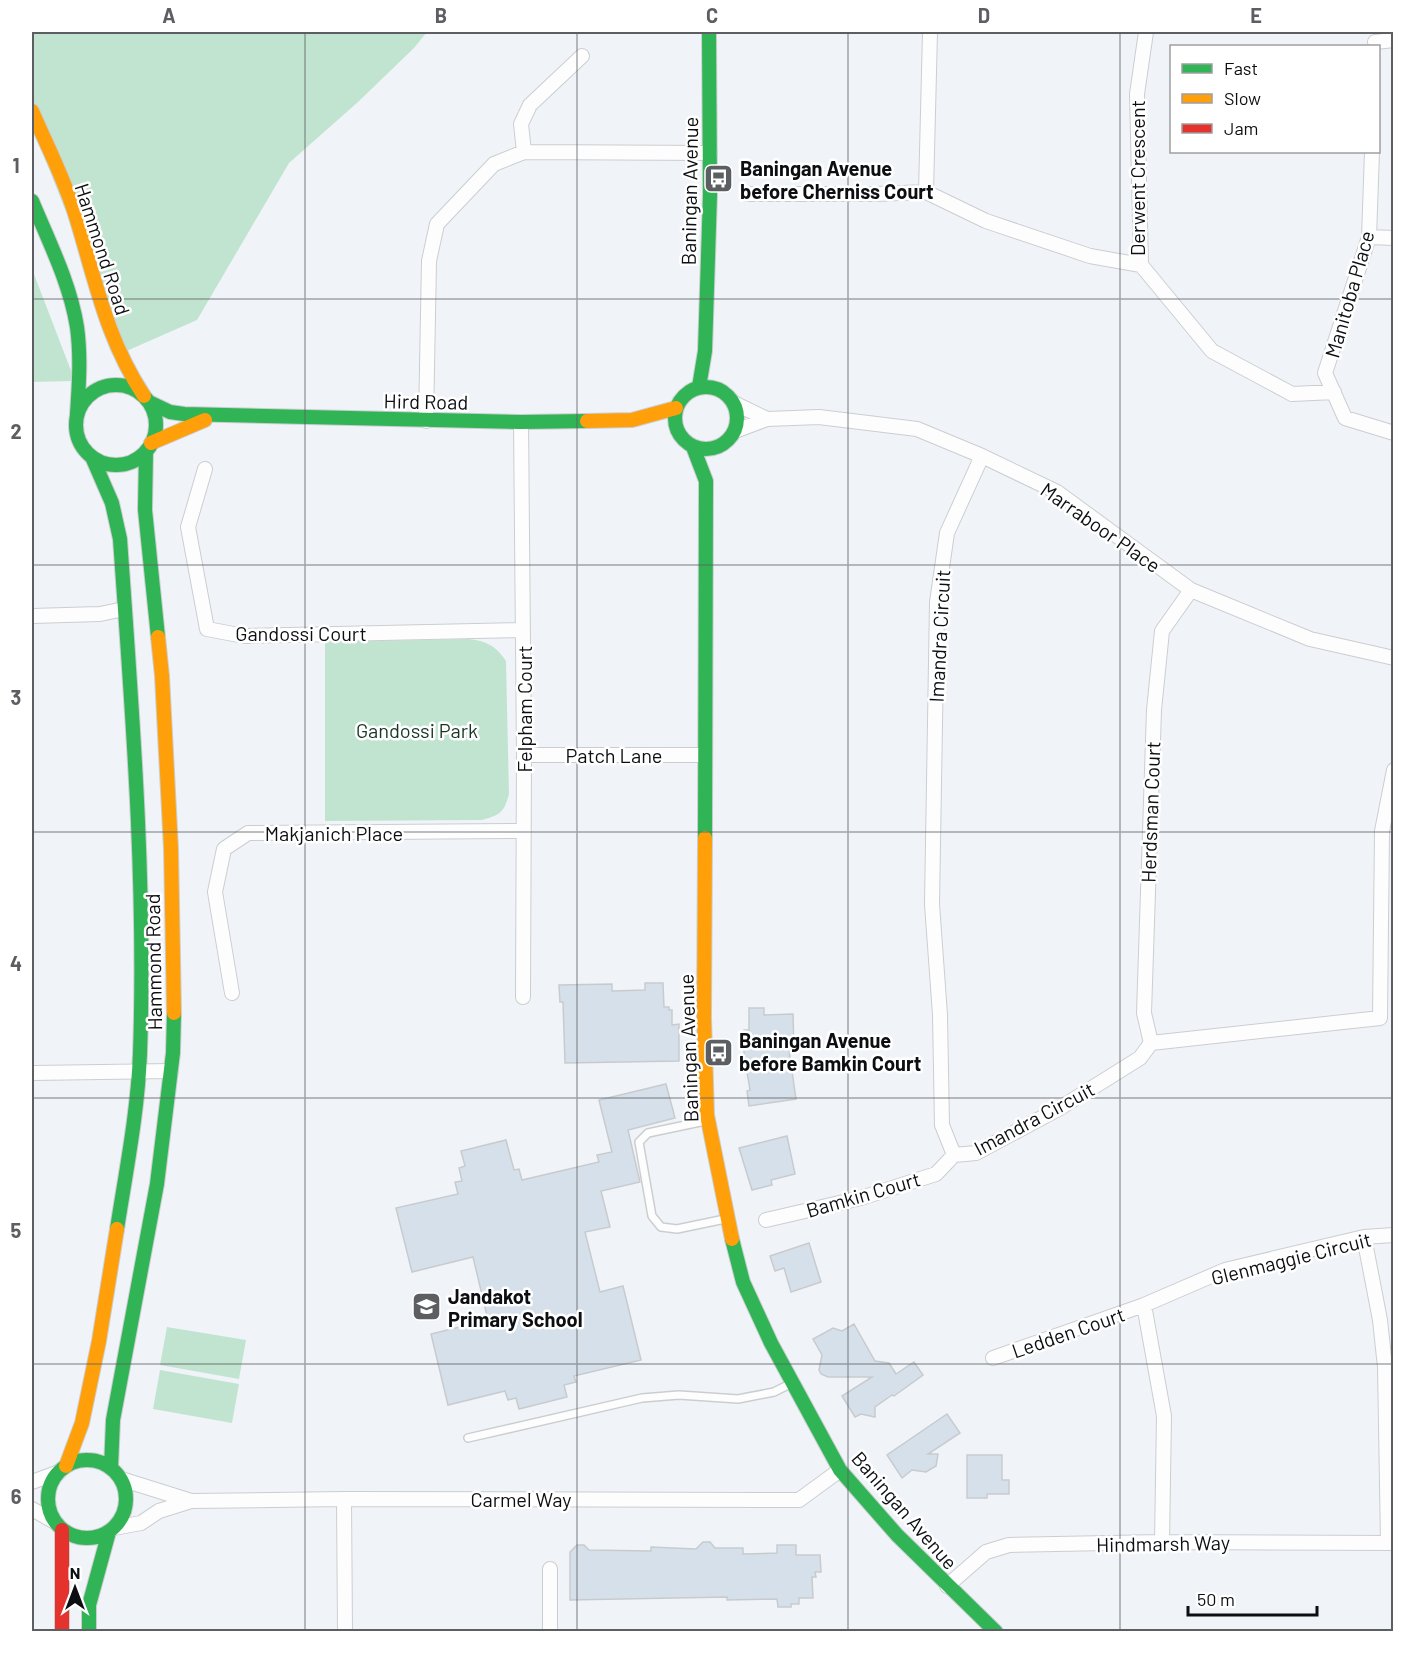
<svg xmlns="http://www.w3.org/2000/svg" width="1425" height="1663" viewBox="0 0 1425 1663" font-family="Barlow,sans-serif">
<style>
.green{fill:#c1e4d0}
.building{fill:#d6e0eb;stroke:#c8cbce;stroke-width:1.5}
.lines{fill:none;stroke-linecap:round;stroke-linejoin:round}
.lane-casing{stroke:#cbced0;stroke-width:10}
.street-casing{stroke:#cbced0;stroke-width:16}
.fast-casing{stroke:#cbced0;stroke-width:16}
.slow-casing{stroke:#cbced0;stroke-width:16}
.jam-casing{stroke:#cbced0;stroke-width:16}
.lane{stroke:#fdfdfe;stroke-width:7}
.street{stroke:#fdfdfe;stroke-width:14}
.fast{stroke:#30b455;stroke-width:14}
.slow{stroke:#ff9f0a;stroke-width:14}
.jam{stroke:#e5322d;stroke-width:14}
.grid{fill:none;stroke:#5c5e62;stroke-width:1.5;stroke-opacity:0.55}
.labels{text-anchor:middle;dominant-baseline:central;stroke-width:5;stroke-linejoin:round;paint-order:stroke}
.poi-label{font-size:20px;font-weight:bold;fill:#0c0e11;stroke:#fff;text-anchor:start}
.street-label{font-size:20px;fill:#0c0e11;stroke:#fff}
.park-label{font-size:20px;fill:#173724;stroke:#fff}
.neatline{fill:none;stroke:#5c5e62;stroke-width:2}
.grid-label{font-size:20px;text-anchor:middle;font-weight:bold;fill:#5c5e62}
</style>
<rect width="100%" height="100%" fill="#f0f4f8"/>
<path class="green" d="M32,32H427L414,48L358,102L289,163L197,320L122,353L32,126Z
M32,269L75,381L32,382Z
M469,639C487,641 496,646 506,661L509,794C504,813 500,815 482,820L325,821V642Z
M167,1327L246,1340L239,1379L160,1365Z
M160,1370L239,1384L232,1423L153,1409Z"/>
<path class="building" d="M645,983H663L664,1007H669V1010H672V1025L679,1024V1061L565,1063L563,1002H560L559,985L612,984V991L645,990Z
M749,1008H764V1015L793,1014L794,1050H789L796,1099L749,1106L747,1091L750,1090L744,1054V1030H749Z
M666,1084L675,1118L628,1130L640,1182L601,1191L610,1227L585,1232L600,1292L623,1286L641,1360L574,1376L576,1382L564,1385L567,1397L519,1409L516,1398L508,1400L505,1391L448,1405L431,1334L488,1320L473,1257L412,1272L396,1208L458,1194L455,1182L462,1181L459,1168L465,1166L461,1151L506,1140L514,1170L519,1169L522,1180L599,1162L597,1155L612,1152L599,1100Z
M787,1136L795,1174L771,1180L772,1185L752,1190L739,1148Z
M809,1243L821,1282L791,1292L784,1268L775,1271L770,1256Z
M854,1324L875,1361L889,1363L896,1374L914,1362L923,1375L894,1396L892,1395L875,1407V1417L861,1414L855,1417L842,1396L872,1377H828L821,1374L819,1370L822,1355L813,1339L833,1328L842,1331Z
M947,1414L960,1433L928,1454H938L936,1466L926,1472L912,1470L902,1478L887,1455Z
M967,1455H1002V1480H1009V1494H987V1498H967Z
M703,1542H710L715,1548H743V1554L777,1553V1545H796V1555H820L821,1572H815L816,1577H812L813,1598H799V1604H791V1607H778L777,1599L727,1600V1597L570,1600V1552L577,1545H584L589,1550L651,1551V1547L696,1549Z"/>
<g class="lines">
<defs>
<path id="lane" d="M705,1121L648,1133L639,1142L652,1216L661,1227L677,1229L725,1219
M468,1438L642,1398L679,1395L738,1399L774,1392L790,1384"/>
<path id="street" d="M930,32L926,192L986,221L1090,256L1141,265L1137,94L1146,32
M1375,42L1394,40
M524,152L521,124L530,105L582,56
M1372,152L1369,237L1325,373L1345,418L1394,433
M747,194H876L926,192
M1369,237L1394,238
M1141,265L1212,351L1292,394L1334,392
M734,403L767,419
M426,421L429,261L437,224L494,164L524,152L710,153
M521,422L524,755L523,997
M735,431L767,419L819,417L917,429L982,456L1057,492L1191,590L1310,639L1394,658
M982,456L947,533L937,602L932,904L940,1015L942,1125L954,1155L976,1153L1060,1108L1140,1058L1151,1043L1380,1018L1382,831L1394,770
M205,469L188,527L207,629L244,636L523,630
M32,616L100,614L124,609
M524,755H705
M232,993L215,892L224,849L248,833L524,831
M1151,1043L1144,1013L1154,710L1162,631L1191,590
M32,1073L171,1071
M766,1220L861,1198L936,1174L954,1155
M1364,1237L1380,1320L1385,1367L1388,1543
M993,1358L1144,1305
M121,1479L191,1501
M32,1482L59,1472
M344,1499L345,1632
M32,1509L55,1522
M114,1528L141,1523L159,1511L191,1501L344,1499L799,1500L840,1470
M1162,1542L1164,1416L1144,1305L1225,1270L1364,1237L1394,1235
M550,1569V1632
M947,1586L986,1552L1009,1545L1162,1542L1394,1543"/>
<path id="fast" d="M32,201C49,242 70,283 77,327C81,356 79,385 77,414
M76 425a40 40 0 1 1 80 0a40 40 0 1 1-80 0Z
M675 418a31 31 0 1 1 62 0a31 31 0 1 1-62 0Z
M699,387L705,351L710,195L709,32
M149,402L170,412L184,414L521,422L587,421
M693,447L706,481L705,838
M146,451L145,510L158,637
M92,457L112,503L120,539C132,710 146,881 140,1053C138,1111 126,1171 117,1229
M732,1239L743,1282L771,1343L840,1470L897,1535L996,1632
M48 1499a39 39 0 1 1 78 0a39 39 0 1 1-78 0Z
M111,1468L113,1420L157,1184L173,1053L174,1013
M89,1632V1605L109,1532"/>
<path id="slow" d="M32,111C47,146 65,180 76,217C96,282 106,338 144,396
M587,421L632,420L676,408
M151,443L205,420
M158,637L162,676L171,849L174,1013
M705,838L704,1018L707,1115L732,1239
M66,1466L82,1423L99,1341L117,1229"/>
<path id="jam" d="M62,1530V1632"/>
</defs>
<use href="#lane" class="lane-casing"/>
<use href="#street" class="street-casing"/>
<use href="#fast" class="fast-casing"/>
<use href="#slow" class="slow-casing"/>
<use href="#jam" class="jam-casing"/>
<use href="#lane" class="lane"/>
<use href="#street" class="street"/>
<use href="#fast" class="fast"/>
<use href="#slow" class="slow"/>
<use href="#jam" class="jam"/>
</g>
<path class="grid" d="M305,32V1632M577,32V1632M848,32V1632M1120,32V1632M32,299H1394M32,565H1394M32,832H1394M32,1098H1394M32,1364H1394"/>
<defs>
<symbol id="bus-square" viewBox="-11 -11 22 22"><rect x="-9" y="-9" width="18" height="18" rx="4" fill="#5c5e62" stroke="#fff"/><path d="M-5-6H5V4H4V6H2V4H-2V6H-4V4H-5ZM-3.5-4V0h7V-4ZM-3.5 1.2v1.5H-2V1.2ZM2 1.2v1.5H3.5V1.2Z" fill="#fff"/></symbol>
<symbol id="school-square" viewBox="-11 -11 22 22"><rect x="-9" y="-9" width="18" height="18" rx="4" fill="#5c5e62" stroke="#fff"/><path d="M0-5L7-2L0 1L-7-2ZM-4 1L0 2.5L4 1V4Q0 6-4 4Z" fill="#fff"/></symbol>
</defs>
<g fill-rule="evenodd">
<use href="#bus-square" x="702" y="162" width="33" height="33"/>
<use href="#bus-square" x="702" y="1036" width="33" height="33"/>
<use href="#school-square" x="410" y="1290" width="33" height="33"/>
</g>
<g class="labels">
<g class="poi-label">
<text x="740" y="168">Baningan Avenue<tspan x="740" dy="23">before Cherniss Court</tspan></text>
<text x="739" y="1040">Baningan Avenue<tspan x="739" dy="23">before Bamkin Court</tspan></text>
<text x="448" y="1296">Jandakot<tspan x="448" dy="23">Primary School</tspan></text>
</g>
<g class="street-label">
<text transform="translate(1137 178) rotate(-90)">Derwent Crescent</text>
<text transform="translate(689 191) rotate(-89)">Baningan Avenue</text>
<text transform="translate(103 249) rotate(72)">Hammond Road</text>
<text transform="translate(1349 294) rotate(-74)">Manitoba Place</text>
<text transform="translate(426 401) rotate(1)">Hird Road</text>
<text transform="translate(1101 527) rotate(35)">Marraboor Place</text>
<text x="301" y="633">Gandossi Court</text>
<text transform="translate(939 636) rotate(-87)">Imandra Circuit</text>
<text transform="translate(524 709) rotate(-90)">Felpham Court</text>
<text x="614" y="755">Patch Lane</text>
<text transform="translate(1150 812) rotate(-88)">Herdsman Court</text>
<text x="334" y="833">Makjanich Place</text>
<text transform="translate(153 962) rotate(-91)">Hammond Road</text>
<text transform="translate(688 1048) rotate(-92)">Baningan Avenue</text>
<text transform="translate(1034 1118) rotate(-28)">Imandra Circuit</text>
<text transform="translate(863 1194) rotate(-16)">Bamkin Court</text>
<text transform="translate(1291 1258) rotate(-14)">Glenmaggie Circuit</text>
<text transform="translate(1068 1332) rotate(-19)">Ledden Court</text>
<text x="521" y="1499">Carmel Way</text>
<text transform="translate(905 1510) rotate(49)">Baningan Avenue</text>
<text transform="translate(1163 1543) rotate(-1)">Hindmarsh Way</text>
</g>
<g class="park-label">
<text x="417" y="730">Gandossi Park</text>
</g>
</g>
<rect width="1425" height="1663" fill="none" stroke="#ffffff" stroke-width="66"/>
<rect x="1170" y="45" width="210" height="108" fill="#ffffff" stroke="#9e9fa0" stroke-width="1.5"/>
<rect x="1182" y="64" width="30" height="9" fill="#30b455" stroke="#9e9fa0" stroke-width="1.5"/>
<text x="1224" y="75" font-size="18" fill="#0c0e11">Fast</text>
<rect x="1182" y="94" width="30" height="9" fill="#ff9f0a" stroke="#9e9fa0" stroke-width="1.5"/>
<text x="1224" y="105" font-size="18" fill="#0c0e11">Slow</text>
<rect x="1182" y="124" width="30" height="9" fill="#e5322d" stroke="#9e9fa0" stroke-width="1.5"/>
<text x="1224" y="135" font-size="18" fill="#0c0e11">Jam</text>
<g transform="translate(75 1588)" stroke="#ffffff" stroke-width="4.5" paint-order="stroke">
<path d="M0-4.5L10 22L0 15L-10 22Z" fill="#0c0e11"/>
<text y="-9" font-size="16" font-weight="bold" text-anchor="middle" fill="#0c0e11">N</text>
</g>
<path d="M1188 1606v9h129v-9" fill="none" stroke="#0c0e11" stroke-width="3"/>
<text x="1197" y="1606" font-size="18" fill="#0c0e11" stroke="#ffffff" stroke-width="4.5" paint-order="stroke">50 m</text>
<rect x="33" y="33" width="1359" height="1597" class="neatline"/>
<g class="grid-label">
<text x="169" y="23">A</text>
<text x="441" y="23">B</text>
<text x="712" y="23">C</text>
<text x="984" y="23">D</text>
<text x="1256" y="23">E</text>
<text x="16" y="173">1</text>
<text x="16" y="439">2</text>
<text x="16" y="705">3</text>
<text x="16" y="971">4</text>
<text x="16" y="1238">5</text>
<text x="16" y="1504">6</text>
</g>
</svg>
